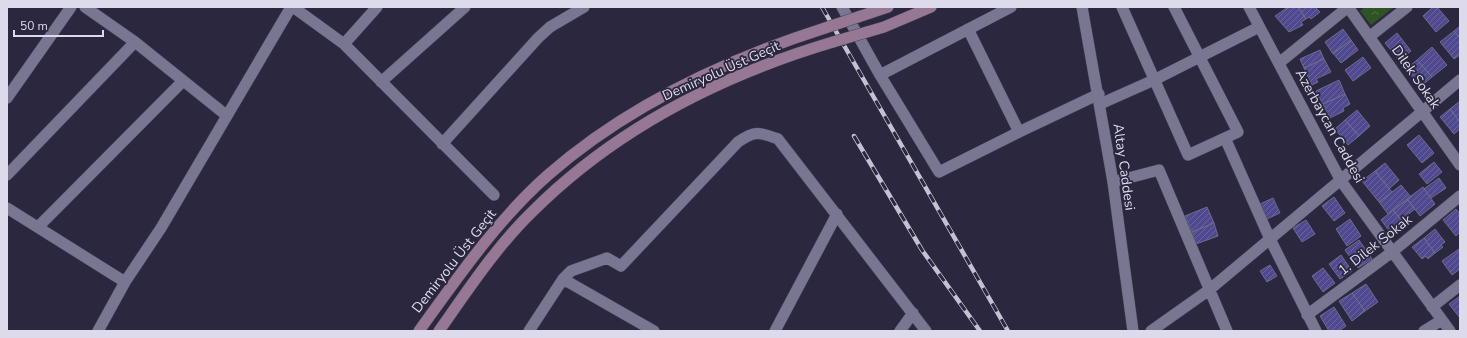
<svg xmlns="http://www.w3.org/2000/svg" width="1467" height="338" viewBox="0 0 1467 338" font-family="'Nunito Sans',sans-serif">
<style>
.park{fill:url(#park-crowns)}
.building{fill:url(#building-hatch);stroke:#6c6b87}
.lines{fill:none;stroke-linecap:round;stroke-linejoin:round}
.minor-casing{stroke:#484458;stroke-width:12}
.tertiary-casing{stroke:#484458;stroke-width:12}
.secondary-casing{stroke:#484458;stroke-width:12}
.minor{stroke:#797692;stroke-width:11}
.tertiary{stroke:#797692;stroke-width:11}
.secondary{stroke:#967894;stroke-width:11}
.rail-casing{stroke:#c3c1d2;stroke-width:4.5}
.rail{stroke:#2a273e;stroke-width:3;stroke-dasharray:9;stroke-linecap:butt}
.secondary-bridge-casing{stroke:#484458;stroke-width:12;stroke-linecap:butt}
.secondary-bridge{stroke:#967894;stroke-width:11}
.labels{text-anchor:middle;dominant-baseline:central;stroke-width:3.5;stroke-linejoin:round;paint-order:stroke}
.street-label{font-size:14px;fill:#dddbeb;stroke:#2a273e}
</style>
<defs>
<pattern id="park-crowns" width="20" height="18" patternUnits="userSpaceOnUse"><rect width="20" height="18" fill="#305325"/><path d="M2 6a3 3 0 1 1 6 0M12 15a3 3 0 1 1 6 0" fill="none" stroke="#4e6b45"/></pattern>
<pattern id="building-hatch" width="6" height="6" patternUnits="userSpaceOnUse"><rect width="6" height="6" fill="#504990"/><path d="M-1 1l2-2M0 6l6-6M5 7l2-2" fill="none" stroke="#6963a0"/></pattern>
</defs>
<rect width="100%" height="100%" fill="#2a273e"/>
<path class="park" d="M1365,7H1394L1371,25L1360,11Z"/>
<path class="building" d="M1288,7H1298L1306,19L1301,22L1303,25L1289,32L1275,16Z
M1298,7H1315L1320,12L1311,19L1309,17L1306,19Z
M1433,7H1437L1449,21L1436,32L1423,16Z
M1460,26V38L1454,31Z
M1343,29L1351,40L1333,54L1325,42Z
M1454,31L1460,38V55L1454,59L1440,42Z
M1397,33L1411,51L1399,60L1385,43Z
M1351,40L1358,50L1341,63L1333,53Z
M1432,47L1447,65L1432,77L1417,60Z
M1320,50L1324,59L1304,68L1300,59Z
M1363,57L1371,68L1353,81L1345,70Z
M1324,59L1331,72L1316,79L1318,82L1312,85L1304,68Z
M1417,60L1432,77L1420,87L1406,69Z
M1339,80L1345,94L1323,104L1316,91Z
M1345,94L1350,104L1343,108L1344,111L1330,118L1323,104Z
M1460,101V122L1450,109Z
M1450,109L1460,122V129L1454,134L1440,117Z
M1357,110L1370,126L1359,136L1345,120Z
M1345,120L1359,136L1348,145L1335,129Z
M1419,135L1434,153L1422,163L1407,145Z
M1434,162L1442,172L1427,184L1419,174Z
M1385,163L1399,180L1389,189L1375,171Z
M1375,171L1392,192L1379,202L1362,181Z
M1439,178L1446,188L1431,198L1424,189Z
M1401,185L1411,197L1388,214L1379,202Z
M1423,187L1435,204L1420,216L1407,199Z
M1334,197L1345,213L1334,221L1322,206Z
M1273,198L1280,213L1267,219L1260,204Z
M1407,199L1415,209L1401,220L1393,210Z
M1207,207L1214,223L1192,232L1185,216Z
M1456,209L1460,214V232L1456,236L1443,220Z
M1393,210L1406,226L1393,236L1381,220Z
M1350,219L1361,236L1347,246L1336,229Z
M1306,220L1315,234L1302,242L1293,228Z
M1214,223L1218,236L1196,244L1192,232Z
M1435,229L1445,242L1441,245L1443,247L1435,253L1424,238Z
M1424,238L1435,253L1428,259L1426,256L1422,259L1412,247Z
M1359,240L1372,259L1358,268L1345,250Z
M1459,249L1460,269L1452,275L1442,261Z
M1341,255L1352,271L1340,279L1329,264Z
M1270,265L1277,276L1267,282L1260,271Z
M1323,268L1335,283L1323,292L1312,276Z
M1366,284L1378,302L1365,311L1352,293Z
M1352,293L1365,311L1352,321L1339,301Z
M1460,296V318L1449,304Z
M1334,307L1346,326L1339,331H1329L1320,316Z"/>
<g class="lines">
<defs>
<path id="minor" d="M85,7L135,42L226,115
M293,7L344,44L494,195
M842,7L880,75L1011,7
M1122,7L1188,155L1238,132L1174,7
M1249,7L1341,181L1450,331
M1348,7L1460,165
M968,29L1019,132L1099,94
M1369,37L1407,7
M344,44L377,7
M1279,63L1348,7
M880,75L939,172L1019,132
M381,82L465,7
M7,98L71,7
M1100,104L1154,80L1259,27
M1225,138L1270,239L1316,331
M442,144L538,38L550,27L584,7
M7,175L135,42
M1113,182L1159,170L1227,331
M7,208L125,282
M38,227L183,81
M563,279L654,331
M1432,307L1460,285
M1307,315L1392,252L1460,196
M98,331L125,282L161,228L291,7
M529,331L563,279L571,271L607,258L621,266L738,142C755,130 759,132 778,139L926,331
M775,331L837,214
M900,331L913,313
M1151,331L1209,290L1460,80
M1424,331L1442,320"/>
<path id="tertiary" d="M1082,7L1113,182L1133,331"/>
<path id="secondary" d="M858,17L888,7
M867,32L884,27L931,7
M419,331C458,277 498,219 548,175C628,105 725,60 825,28
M439,331C468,290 496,247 532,212C615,129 722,75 833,42"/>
</defs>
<use href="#minor" class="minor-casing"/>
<use href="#tertiary" class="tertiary-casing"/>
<use href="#secondary" class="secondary-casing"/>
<use href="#minor" class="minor"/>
<use href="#tertiary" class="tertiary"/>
<use href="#secondary" class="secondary"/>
<defs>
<path id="rail" d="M822,7L1008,331
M854,136L922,250L980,331"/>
</defs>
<use href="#rail" class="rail-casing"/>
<use href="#rail" class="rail"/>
<defs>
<path id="secondary-bridge" d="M825,28L858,17
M833,42L867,32"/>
</defs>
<use href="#secondary-bridge" class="secondary-bridge-casing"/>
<use href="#secondary-bridge" class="secondary-bridge"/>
</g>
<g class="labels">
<g class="street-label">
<text transform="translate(721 71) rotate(-24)">Demiryolu Üst Geçit</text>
<text transform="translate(1416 77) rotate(55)">Dilek Sokak</text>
<text transform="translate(1330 126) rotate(61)">Azerbaycan Caddesi</text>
<text transform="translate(1124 167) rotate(82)">Altay Caddesi</text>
<text transform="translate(1375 245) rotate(-38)">1. Dilek Sokak</text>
<text transform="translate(454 261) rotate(-52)">Demiryolu Üst Geçit</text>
</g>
</g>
<rect width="1467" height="338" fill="none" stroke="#dddbeb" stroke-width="16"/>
<path d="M14 30v6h89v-6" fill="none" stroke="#dddbeb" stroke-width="2"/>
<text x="20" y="30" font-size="12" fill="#dddbeb" stroke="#2a273e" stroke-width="3" paint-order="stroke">50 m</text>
</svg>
